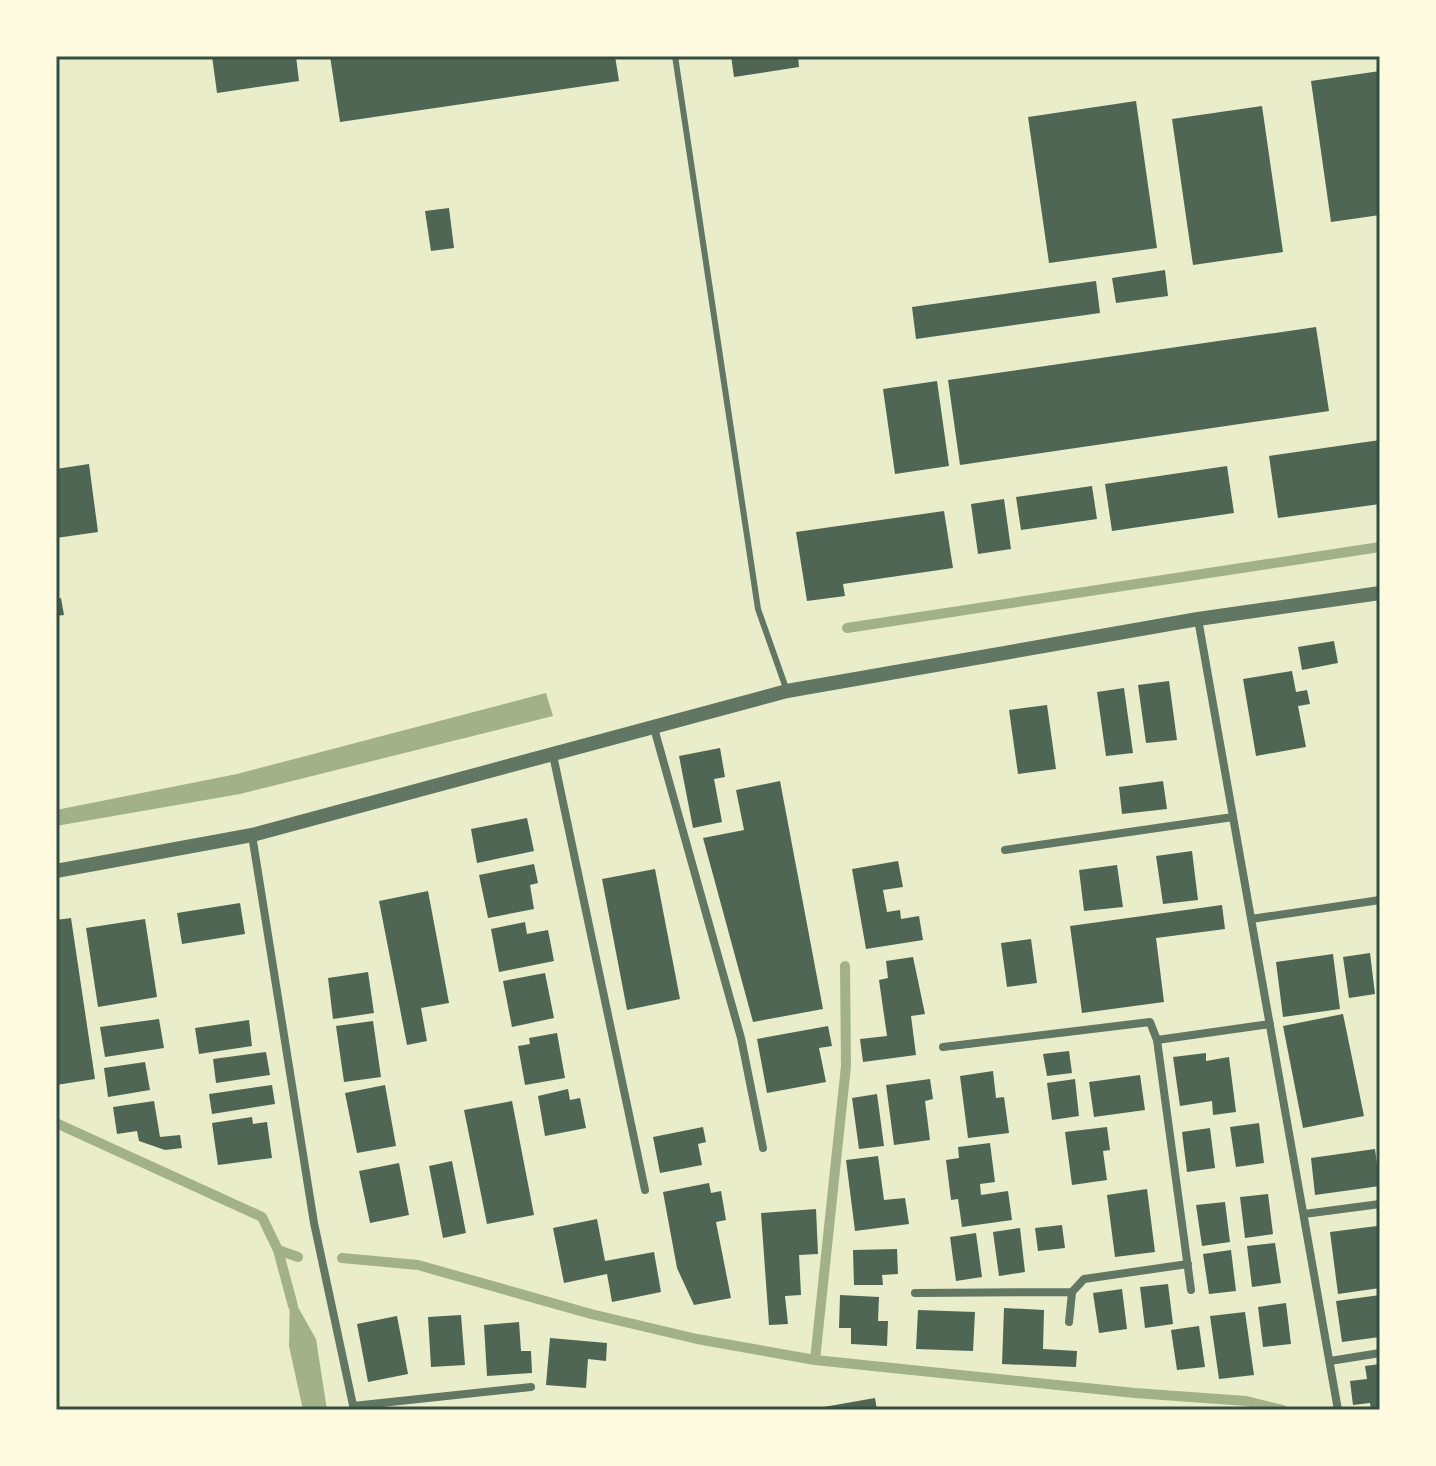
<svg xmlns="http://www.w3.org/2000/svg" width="1436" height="1466" viewBox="0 0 1436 1466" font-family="'DM Sans',sans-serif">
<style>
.water{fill:#a3b18a}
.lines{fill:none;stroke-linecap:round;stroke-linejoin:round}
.stream{stroke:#a3b18a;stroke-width:10}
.building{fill:#4f6655}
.service{stroke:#617663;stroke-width:6}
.minor{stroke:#617663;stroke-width:8}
.tertiary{stroke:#617663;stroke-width:14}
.neatline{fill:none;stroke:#344e41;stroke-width:3}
</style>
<rect width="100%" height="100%" fill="#e9edc9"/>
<path class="water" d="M546,693L553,716L240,794L56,826V810L237,774Z
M290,1293L316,1339L327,1410H303L289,1346Z"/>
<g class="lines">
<path class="stream" d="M847,628L1380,547
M56,1123L262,1217L278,1250L293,1306
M278,1250L298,1257
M342,1258L418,1265L591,1314L697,1339L815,1360L1135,1393L1246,1401L1283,1410
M815,1360L846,1066L845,966"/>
</g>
<path class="building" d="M212,56H296L299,81L217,93Z
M330,56H615L619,81L340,122Z
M731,56H798L799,67L734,77Z
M1380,71V215L1331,222L1311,81Z
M1136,101L1157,248L1049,263L1028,117Z
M1262,106L1283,252L1193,265L1172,119Z
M449,208L454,248L431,251L425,211Z
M1165,270L1168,296L1116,303L1112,278Z
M1096,281L1100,313L916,339L912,307Z
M1316,327L1329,411L960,465L948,380Z
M937,381L949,466L895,474L883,389Z
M1380,440V504L1278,518L1269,456Z
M89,464L98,532L56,538V469Z
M1227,466L1234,513L1112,531L1105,484Z
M1092,486L1097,519L1021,530L1016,497Z
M1004,499L1011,549L978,554L971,504Z
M944,511L953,568L843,584L845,596L807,601L796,532Z
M61,598L64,615L56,616V599Z
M1334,641L1338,663L1302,670L1298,647Z
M1292,671L1296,692L1307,690L1310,704L1298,706L1306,747L1256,756L1243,679Z
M1169,681L1177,740L1146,743L1138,685Z
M1124,688L1133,753L1106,756L1097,692Z
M1047,705L1056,769L1018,774L1009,710Z
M720,748L725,777L714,779L722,822L693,828L679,756Z
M780,781L823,1009L753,1022L703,838L744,830L736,790Z
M1163,781L1167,809L1122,814L1119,787Z
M527,818L534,851L477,863L471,829Z
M1192,851L1198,900L1163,904L1156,856Z
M898,861L903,887L883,890L887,912L900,910L901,919L919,916L923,940L866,949L852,869Z
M534,864L538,883L530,885L534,909L488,918L479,875Z
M1117,865L1123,907L1084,911L1079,870Z
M655,869L680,999L627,1010L602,879Z
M428,891L449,1003L421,1008L427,1041L407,1045L379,901Z
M240,903L245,934L182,944L177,913Z
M1222,905L1225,929L1156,938L1164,1002L1082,1013L1070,926Z
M71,918L95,1079L56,1085V920Z
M145,919L157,997L98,1007L86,928Z
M525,922L527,934L548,930L554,961L499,972L491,929Z
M1031,939L1037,983L1007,987L1001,943Z
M1370,953L1375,994L1349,998L1343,957Z
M1333,954L1340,1009L1283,1017L1276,962Z
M913,957L925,1014L911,1016L916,1055L863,1062L860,1039L887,1036L879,980L888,978L886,961Z
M368,972L374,1013L333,1019L328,978Z
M545,973L554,1018L512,1027L503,981Z
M1343,1014L1364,1116L1303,1128L1283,1026Z
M159,1019L164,1048L105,1057L100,1027Z
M249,1020L252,1046L199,1054L195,1028Z
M373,1021L381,1077L344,1082L336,1026Z
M828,1026L832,1046L819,1048L826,1082L767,1093L757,1039Z
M557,1033L565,1078L525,1085L518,1046L530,1044L529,1038Z
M1069,1051L1072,1073L1047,1076L1043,1054Z
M266,1052L270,1075L216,1083L213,1059Z
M1206,1053V1061L1229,1057L1236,1112L1213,1115L1212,1101L1180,1106L1173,1057Z
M145,1062L150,1090L108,1097L104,1068Z
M993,1071L996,1098L1004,1097L1009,1133L968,1138L960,1076Z
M1140,1075L1145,1110L1094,1117L1089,1082Z
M930,1079L933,1099L925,1101L930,1140L894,1145L886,1085Z
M1075,1079L1079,1116L1052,1120L1047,1083Z
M272,1085L275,1104L212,1114L209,1094Z
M385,1085L396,1146L357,1153L345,1093Z
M568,1089L570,1100L580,1098L586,1128L545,1136L538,1096Z
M877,1094L884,1146L859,1149L852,1098Z
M154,1101L160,1137L180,1135L182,1148L165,1150L139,1141L137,1131L117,1134L113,1107Z
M512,1101L534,1215L487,1224L464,1110Z
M252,1117L253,1124L267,1122L272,1158L218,1165L212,1123Z
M1259,1123L1264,1163L1236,1167L1230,1127Z
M703,1127L706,1142L698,1144L702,1165L660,1173L653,1137Z
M1107,1127L1110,1150L1103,1151L1107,1180L1072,1185L1065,1132Z
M1210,1128L1215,1168L1187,1172L1182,1132Z
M990,1143L995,1182L980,1184L981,1195L1008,1191L1012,1220L962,1227L958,1199L951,1200L946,1160L959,1158L958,1147Z
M1375,1149L1380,1186L1315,1195L1311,1158Z
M878,1156L884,1200L905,1198L909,1224L855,1231L846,1160Z
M452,1161L466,1233L443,1238L429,1166Z
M399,1163L409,1215L370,1223L359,1171Z
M709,1183L711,1193L721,1191L726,1220L716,1222L731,1298L694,1305L677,1268L663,1192Z
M1147,1189L1155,1252L1115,1257L1107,1195Z
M1268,1194L1273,1234L1245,1238L1240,1197Z
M1225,1202L1230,1242L1202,1246L1196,1205Z
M816,1209L818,1254L799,1255L801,1295L785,1296L788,1324L769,1325L761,1213Z
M597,1219L605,1261L654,1252L661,1292L612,1302L607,1274L564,1283L553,1228Z
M1062,1225L1065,1248L1038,1251L1035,1228Z
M1377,1226L1380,1288L1338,1294L1330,1232Z
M1020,1228L1025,1272L999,1276L993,1232Z
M976,1233L982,1277L956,1281L950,1237Z
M1275,1243L1281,1283L1252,1287L1247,1246Z
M897,1249L898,1274L882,1275L883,1285H854L853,1250Z
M1231,1250L1236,1291L1209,1294L1203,1254Z
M1168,1284L1173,1324L1145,1328L1140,1287Z
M1122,1289L1127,1329L1099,1333L1093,1293Z
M840,1295L879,1297L878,1321H888L887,1346L851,1344V1328H839Z
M1380,1295V1337L1342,1342L1336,1301Z
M1286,1303L1291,1344L1263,1347L1258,1307Z
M1004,1308L1044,1310L1043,1349L1077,1351L1076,1367L1002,1364Z
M918,1310L975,1312L973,1351L916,1349Z
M1245,1312L1254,1375L1219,1379L1210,1316Z
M461,1315L465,1365L431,1367L428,1317Z
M397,1316L408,1374L368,1382L357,1324Z
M519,1322L521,1351H531L532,1373L487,1376L484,1325Z
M1199,1326L1205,1367L1177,1370L1171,1330Z
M550,1338L607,1343L606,1361L588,1359L586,1388L546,1385Z
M1380,1364V1410H1371L1370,1403L1353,1405L1350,1381L1367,1379L1365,1366Z
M875,1398L877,1410H818V1408Z"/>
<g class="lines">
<path class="service" d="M675,56L758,609L787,691"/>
<path class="minor" d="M1198,619L1338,1410
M654,728L741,1038L763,1148
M553,755L645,1190
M252,835L314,1223L354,1410
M1005,850L1233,817
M1251,919L1380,900
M943,1047L1150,1022L1157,1040
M1304,1214L1380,1204
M1191,1290L1157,1040L1270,1024
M915,1293L1072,1292
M1069,1322L1072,1292L1084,1279L1188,1264
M1330,1361L1380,1353
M353,1406L531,1387"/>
<path class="tertiary" d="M56,871L252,835L787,691L1198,619L1380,593"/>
</g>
<rect width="1436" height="1466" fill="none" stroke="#fefae0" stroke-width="116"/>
<rect x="58" y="58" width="1320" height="1350" class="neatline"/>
</svg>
